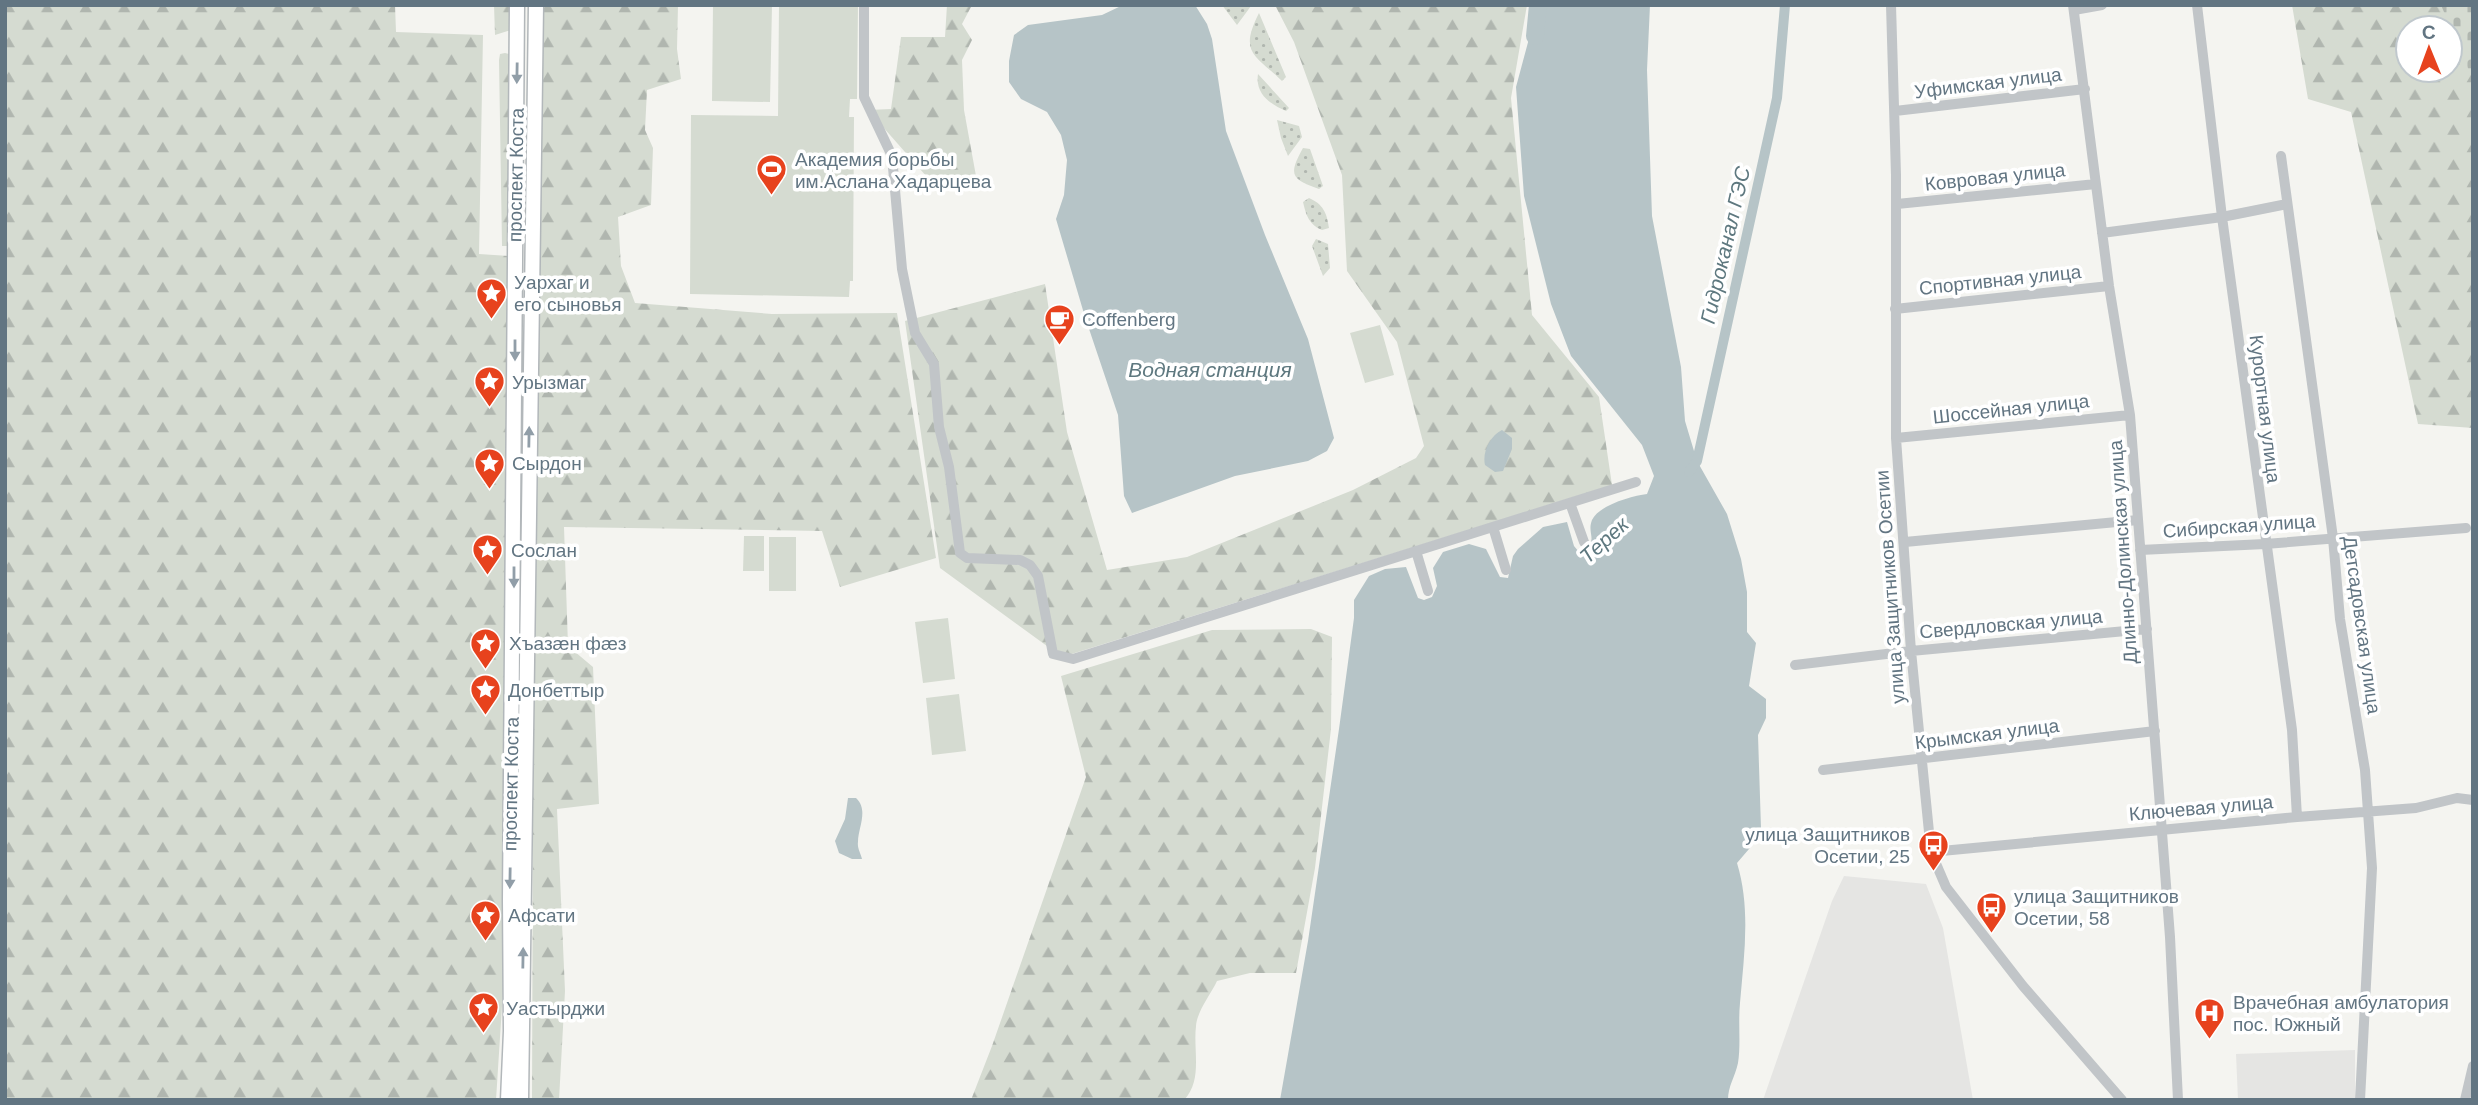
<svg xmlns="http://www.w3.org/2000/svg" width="2478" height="1105" viewBox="0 0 2478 1105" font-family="Arial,sans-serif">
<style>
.built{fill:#e5e5e3}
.green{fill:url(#green-dots)}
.forest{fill:url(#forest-firs);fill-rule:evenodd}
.cemetery{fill:url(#cemetery-stones)}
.pitch{fill:#d5dbd1}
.water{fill:#b6c4c7}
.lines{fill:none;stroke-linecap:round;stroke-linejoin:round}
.canal{stroke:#b6c4c7;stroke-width:10}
.river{stroke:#b6c4c7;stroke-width:18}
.major-casing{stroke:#b2b7ba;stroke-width:17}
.minor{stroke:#c1c5c8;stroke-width:10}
.major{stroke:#fff;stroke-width:14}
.oneway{fill:#919ea8}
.labels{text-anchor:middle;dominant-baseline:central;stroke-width:7;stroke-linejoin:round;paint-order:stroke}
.street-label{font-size:19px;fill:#627582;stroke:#fff}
.poi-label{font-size:19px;fill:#627582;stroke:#fff;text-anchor:start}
.water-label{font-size:21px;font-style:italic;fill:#5e787f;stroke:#fff}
</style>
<defs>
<pattern id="green-dots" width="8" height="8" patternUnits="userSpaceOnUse" patternTransform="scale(1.75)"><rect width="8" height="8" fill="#d5dbd1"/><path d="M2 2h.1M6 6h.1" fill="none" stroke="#b0b6af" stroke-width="1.8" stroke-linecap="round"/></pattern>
<pattern id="forest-firs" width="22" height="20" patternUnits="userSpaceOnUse" patternTransform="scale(1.75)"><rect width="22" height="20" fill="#d5dbd1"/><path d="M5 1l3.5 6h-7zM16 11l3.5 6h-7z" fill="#b0b6af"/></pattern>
<pattern id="cemetery-stones" width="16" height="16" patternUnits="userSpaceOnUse" patternTransform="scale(1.75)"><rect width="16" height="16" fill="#d5dbd1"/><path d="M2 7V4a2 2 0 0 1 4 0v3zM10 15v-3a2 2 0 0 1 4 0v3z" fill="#b0b6af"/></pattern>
</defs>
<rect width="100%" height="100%" fill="#f4f4f0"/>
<path class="built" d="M1844,876L1926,884L1943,928L1973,1100H1763L1832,901Z
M2355,1050V1100H2238L2236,1054Z"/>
<path class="green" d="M1222,5H1251V6L1237,25Z
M1259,13L1286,77L1282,81C1254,54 1239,53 1259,13Z
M1258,74L1289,108L1286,111C1270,104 1255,94 1258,74Z
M1277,120L1299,126L1302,137L1288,156L1281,138Z
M1303,148L1310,149L1323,186L1319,189C1291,179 1288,175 1303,148Z
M1309,198C1323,204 1327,213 1329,228L1322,230C1309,225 1306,215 1303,202Z
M1316,239L1328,244L1330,268L1323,276L1312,246Z"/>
<path class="forest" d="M5,5H395L396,32L483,35L479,254L509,256L504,975L496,1100H5Z
M494,5H511V30L495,35Z
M539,5H678L677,49L681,79L647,90L645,130L653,148L651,205L618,217L621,266L635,303L772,314L897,313L936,558L840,587L822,531L564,527L568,646L593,667L599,804L557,809L565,991L559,1100H532L534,526Z
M947,5H972L962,24L972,40L962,60L964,110L976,176C957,182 946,188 927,177L868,110L891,109L901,37H945Z
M1275,5H1527L1511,98L1532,315L1599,397L1612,485L1062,657L940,568L905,321L1045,284L1067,432L1107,570L1187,557L1353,490L1416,458L1424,446L1397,342L1347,271L1342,175L1294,42Z
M2292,5H2473V428L2418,424L2351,112L2308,99ZM2408,28H2450V70H2408Z
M505,53L509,54L511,58L509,243L507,246H502L499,60L500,54Z
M1311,629L1332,637L1331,729L1315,868L1296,973H1250L1217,981C1211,994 1197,1011 1196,1026C1193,1051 1203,1080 1184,1100H971L992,1046L1086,777L1061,676L1212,630Z"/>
<path class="cemetery" d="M2441,5H2473V80Z"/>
<path class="pitch" d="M713,5H772L770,102L712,101Z
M779,5H858L857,99H850L849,117H854L853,281H850L849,297L690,294L691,115L778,116Z
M1380,325L1394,375L1365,383L1350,333Z
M744,536H764V571H743Z
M769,537H796V591H769Z
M948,618L955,679L923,683L915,622Z
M959,694L966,751L932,755L926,698Z"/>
<path class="water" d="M1123,5H1195L1207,24L1212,39L1226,131L1265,235L1308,339L1334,438L1327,451L1308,461L1235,476L1132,513L1124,496L1118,415L1085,317L1056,219L1064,195L1067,160L1061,135L1047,112L1021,99L1009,82V61L1014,35L1028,25L1102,15Z
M1538,5H1650L1647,70L1652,216L1681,367L1685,421L1697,461L1727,514L1741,559L1747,592V632L1756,643L1749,686L1766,699V718L1758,735L1761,828L1749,849L1737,863C1751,909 1744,956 1740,1003C1738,1023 1741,1044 1738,1063C1735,1077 1728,1086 1728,1100H1280L1308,941L1339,729L1354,618V600L1369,576L1385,569L1406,567L1418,598L1424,600L1432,597L1437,586L1433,568L1443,552L1469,544L1486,549L1500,577L1508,578L1513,556L1518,549L1543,527L1567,522L1574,546L1579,552C1601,541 1586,535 1592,520C1599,505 1632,496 1647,494L1654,476L1642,445L1571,356L1551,304L1524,196L1516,87Z
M1502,430L1512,438V449L1503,471L1495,472L1485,465C1482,452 1490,436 1502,430Z
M848,798H856C869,810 858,828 858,842C857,848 861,854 862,859H852L839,853L835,841L845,819Z"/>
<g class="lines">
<path class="canal" d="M1689,472L1697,461L1777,98L1785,5"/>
<path class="river" d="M1535,36L1538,5"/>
<defs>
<path id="major" d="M508,1100L511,1031L510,900L517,5
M521,1100L536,5"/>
</defs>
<use href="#major" class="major-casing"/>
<path class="minor" d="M864,5V97L892,156L902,269L915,333L934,364L939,427L949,467L960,553L967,558L1020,560L1030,565L1038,576L1053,654L1073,659L1636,482
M1891,5L1896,175V438L1911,651L1931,852L1946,887L2023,986L2122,1100
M2073,5L2109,286L2130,415L2170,937L2178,1100
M2197,5L2222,217L2292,730L2297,817
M2074,10L2102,5
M1895,111L2085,89
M2281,156L2333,538L2340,619L2365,770L2372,868L2360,1100
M1897,204L2096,184
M2102,233L2222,217L2287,204
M1895,309L2109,286
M1896,438L2130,415
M1570,503L1584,542
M1493,527L1506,570
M1905,542L2138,520
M2140,550L2265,544L2466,528
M1416,551L1428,591
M1795,665L1911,651L2147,629
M1823,770L2155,731
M1931,852L2297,817L2416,808L2457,798L2473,800
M2465,1100L2473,1066"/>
<use href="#major" class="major"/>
</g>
<defs><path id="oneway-solid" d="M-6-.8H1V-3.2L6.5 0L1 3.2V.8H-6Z" transform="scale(1.75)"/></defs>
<g class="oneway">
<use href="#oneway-solid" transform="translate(517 73) rotate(91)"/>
<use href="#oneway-solid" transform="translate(515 350) rotate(90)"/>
<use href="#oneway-solid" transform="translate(529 437) rotate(-89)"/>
<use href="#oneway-solid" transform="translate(514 577) rotate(90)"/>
<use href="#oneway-solid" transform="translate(510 878) rotate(91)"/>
<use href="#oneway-solid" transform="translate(523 958) rotate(-89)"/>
</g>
<defs>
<symbol id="stadium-pin" viewBox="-11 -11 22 30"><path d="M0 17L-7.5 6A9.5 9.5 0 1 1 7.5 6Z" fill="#e7421d" stroke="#fff"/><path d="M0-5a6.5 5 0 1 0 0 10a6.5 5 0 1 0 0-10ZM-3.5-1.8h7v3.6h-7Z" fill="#fff"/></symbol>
<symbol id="sight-pin" viewBox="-11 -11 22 30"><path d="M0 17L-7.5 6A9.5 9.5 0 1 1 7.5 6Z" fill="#e7421d" stroke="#fff"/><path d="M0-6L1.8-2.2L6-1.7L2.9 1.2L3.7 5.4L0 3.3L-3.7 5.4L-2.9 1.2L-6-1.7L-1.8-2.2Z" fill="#fff"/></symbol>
<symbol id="cafe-pin" viewBox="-11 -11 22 30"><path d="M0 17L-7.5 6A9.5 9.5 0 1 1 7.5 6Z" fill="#e7421d" stroke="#fff"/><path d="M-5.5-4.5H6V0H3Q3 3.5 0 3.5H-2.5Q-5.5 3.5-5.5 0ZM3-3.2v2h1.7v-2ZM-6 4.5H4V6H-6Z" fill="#fff"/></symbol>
<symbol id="bus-pin" viewBox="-11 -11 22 30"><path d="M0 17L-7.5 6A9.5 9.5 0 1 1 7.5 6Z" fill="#e7421d" stroke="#fff"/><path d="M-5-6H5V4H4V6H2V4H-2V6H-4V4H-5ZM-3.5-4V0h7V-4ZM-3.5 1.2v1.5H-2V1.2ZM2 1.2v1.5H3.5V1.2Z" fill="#fff"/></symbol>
<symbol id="hospital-pin" viewBox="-11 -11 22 30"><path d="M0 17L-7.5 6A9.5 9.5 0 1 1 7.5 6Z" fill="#e7421d" stroke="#fff"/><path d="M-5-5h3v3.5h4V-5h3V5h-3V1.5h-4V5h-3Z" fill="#fff"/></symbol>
</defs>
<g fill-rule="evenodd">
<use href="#stadium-pin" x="754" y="152" width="35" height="47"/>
<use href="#sight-pin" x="474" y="276" width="35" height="47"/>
<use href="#cafe-pin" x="1042" y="302" width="35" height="47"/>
<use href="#sight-pin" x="472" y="364" width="35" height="47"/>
<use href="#sight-pin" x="472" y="446" width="35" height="47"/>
<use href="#sight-pin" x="470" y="532" width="35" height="47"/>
<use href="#sight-pin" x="468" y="626" width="35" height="47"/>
<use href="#sight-pin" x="468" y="672" width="35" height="47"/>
<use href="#bus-pin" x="1916" y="828" width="35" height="47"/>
<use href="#bus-pin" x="1974" y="890" width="35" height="47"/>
<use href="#sight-pin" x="468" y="898" width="35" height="47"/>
<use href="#sight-pin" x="466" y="990" width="35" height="47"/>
<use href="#hospital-pin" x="2192" y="996" width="35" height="47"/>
</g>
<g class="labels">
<g class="street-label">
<text transform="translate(1988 83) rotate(-7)">Уфимская улица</text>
<text transform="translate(516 175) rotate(-89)">проспект Коста</text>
<text transform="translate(1995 177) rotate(-6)">Ковровая улица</text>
<text transform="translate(2000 280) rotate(-6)">Спортивная улица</text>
<text transform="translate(2011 409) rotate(-6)">Шоссейная улица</text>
<text transform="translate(2265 409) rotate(83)">Курортная улица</text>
<text transform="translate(2239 526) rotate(-4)">Сибирская улица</text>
<text transform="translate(2123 552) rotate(-94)">Длинно-Долинская улица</text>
<text transform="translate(1890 587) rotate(-94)">улица Защитников Осетии</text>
<text transform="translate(2011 624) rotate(-5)">Свердловская улица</text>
<text transform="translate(2362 625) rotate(82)">Детсадовская улица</text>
<text transform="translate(1987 734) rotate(-7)">Крымская улица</text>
<text transform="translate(511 784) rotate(-89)">проспект Коста</text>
<text transform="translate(2201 808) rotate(-5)">Ключевая улица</text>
</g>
<g class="poi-label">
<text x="795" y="159">Академия борьбы<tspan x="795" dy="22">им.Аслана Хадарцева</tspan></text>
<text x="514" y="282">Уархаг и<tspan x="514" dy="22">его сыновья</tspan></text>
<text x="1082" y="319">Coffenberg</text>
<text x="512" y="382">Урызмаг</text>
<text x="512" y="463">Сырдон</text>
<text x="511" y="550">Сослан</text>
<text x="509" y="643">Хъазæн фæз</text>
<text x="508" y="690">Донбеттыр</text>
<text x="1910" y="834" text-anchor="end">улица Защитников<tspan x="1910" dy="22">Осетии, 25</tspan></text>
<text x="2014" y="896">улица Защитников<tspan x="2014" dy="22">Осетии, 58</tspan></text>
<text x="508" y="915">Афсати</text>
<text x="2233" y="1002">Врачебная амбулатория<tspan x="2233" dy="22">пос. Южный</tspan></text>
<text x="506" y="1008">Уастырджи</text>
</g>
<g class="water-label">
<text transform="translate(1725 245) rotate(-77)">Гидроканал ГЭС</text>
<text x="1210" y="369">Водная станция</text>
<text transform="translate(1604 540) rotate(-42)">Терек</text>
</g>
</g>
<rect width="2478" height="1105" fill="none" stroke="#627582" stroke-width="14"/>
<g transform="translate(2429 49) rotate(359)"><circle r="33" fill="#ffffff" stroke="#c0c8cd" stroke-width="2"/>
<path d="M0-5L12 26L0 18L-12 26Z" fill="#e7421d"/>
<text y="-10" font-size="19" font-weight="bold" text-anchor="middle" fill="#627582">С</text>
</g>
</svg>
